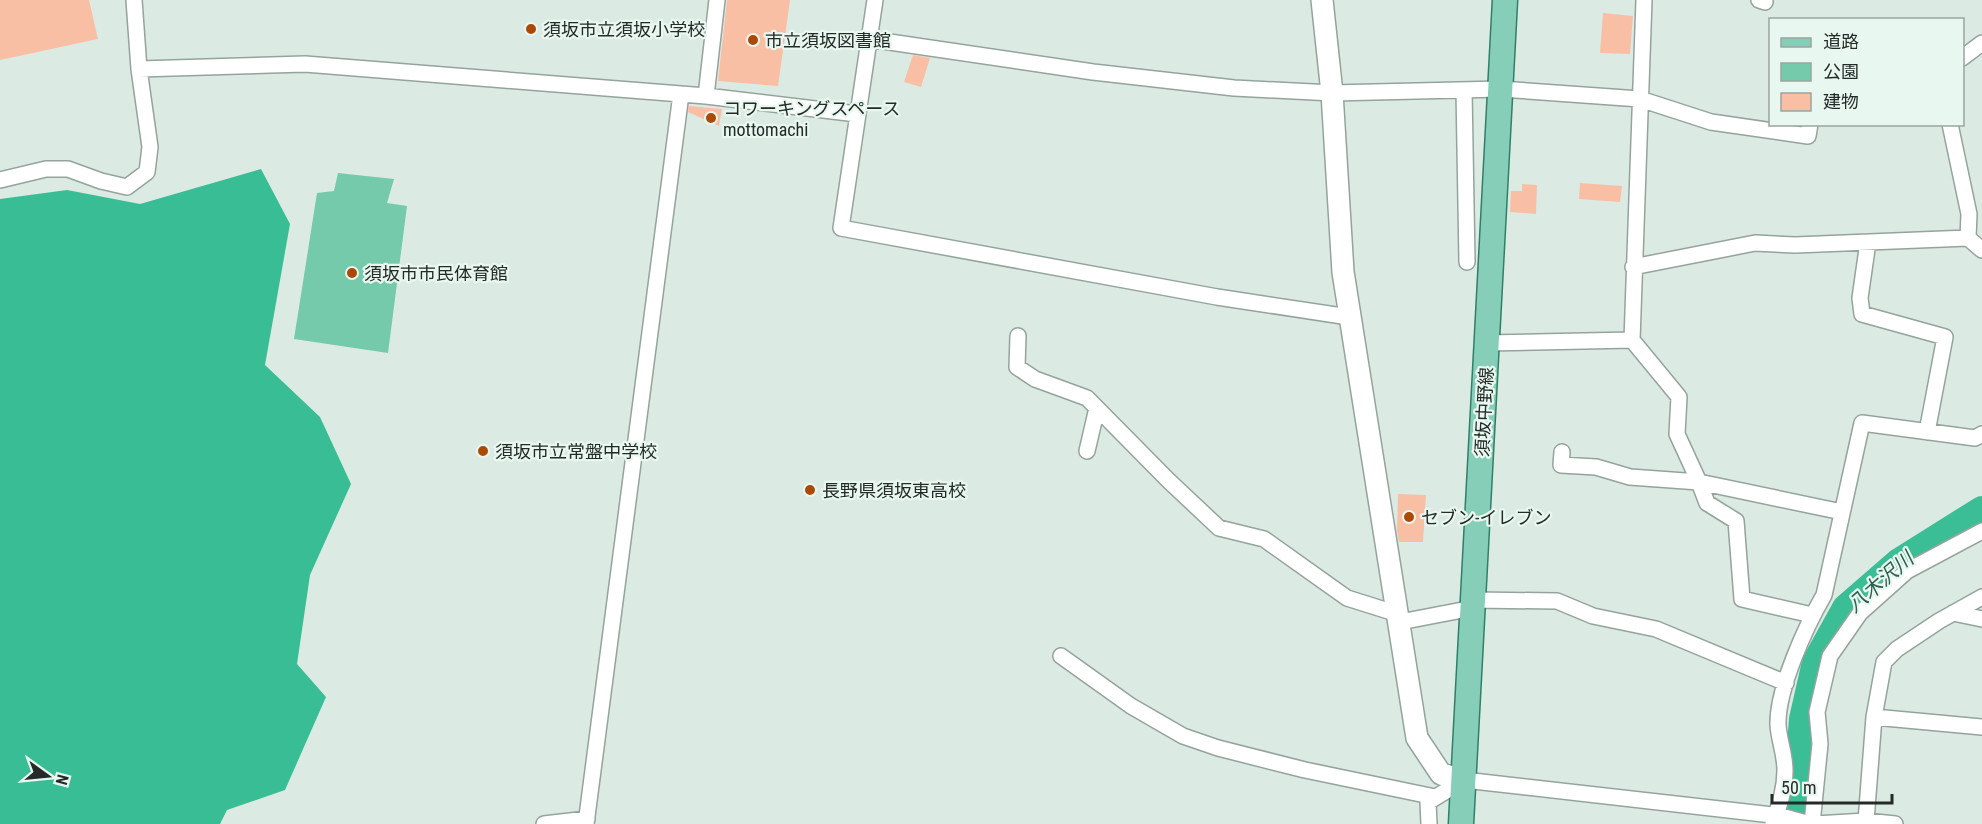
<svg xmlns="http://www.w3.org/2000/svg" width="1982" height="824" viewBox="0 0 1982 824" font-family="'Roboto Condensed','Noto Sans JP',sans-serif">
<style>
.green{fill:#74caab}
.forest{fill:#39bd95}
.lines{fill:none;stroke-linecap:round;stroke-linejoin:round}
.river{stroke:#3bbe96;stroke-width:28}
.building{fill:#f9bfa4}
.street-casing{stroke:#95a39d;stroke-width:18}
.secondary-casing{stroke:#95a39d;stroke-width:24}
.primary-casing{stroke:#307f67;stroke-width:27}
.street{stroke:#fff;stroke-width:15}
.secondary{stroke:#fff;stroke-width:21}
.primary{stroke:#87ceb8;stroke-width:24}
.poi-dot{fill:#ab4907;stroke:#e9f7f1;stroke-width:2}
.labels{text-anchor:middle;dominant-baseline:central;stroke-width:4.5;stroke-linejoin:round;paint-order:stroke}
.poi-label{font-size:18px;fill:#242a27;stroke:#e9f7f1;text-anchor:start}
.street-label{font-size:18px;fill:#242a27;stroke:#e9f7f1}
.water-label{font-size:20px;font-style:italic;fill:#2c5f4e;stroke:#e9f7f1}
</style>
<rect width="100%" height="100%" fill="#dceae4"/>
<path class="green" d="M338,173L394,179L387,203L407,206L388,353L294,339L317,193L334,191Z"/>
<path class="forest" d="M261,169L290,224L265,365L320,417L351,484L310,575L297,664L326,697L285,790L227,810L220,824H0V199L67,190L140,204Z"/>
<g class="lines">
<path class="river" d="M1788,824L1797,795L1803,719L1816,662L1846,608L1899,562L1982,510"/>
</g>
<path class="building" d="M0,0H89L98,39L0,60Z
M727,0H790L778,86L718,81Z
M1603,13L1633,16L1630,54L1600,53Z
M913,55L930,58L921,87L904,82Z
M689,106L722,109L719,126L688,112Z
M1580,183L1622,186L1620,202L1579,199Z
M1522,184L1537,185L1536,214L1510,212L1511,191H1522Z
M1398,494L1426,495L1423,542H1399L1397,531Z"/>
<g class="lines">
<defs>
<path id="street" d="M875,0L841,228L1217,297L1349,317
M1644,0L1632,340L1679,397L1677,434L1699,482L1842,512
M1759,0L1765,2
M869,39L1093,72L1234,88L1332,93L1501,89L1640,99L1711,122L1808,136L1810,124
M1962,58L1982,43
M139,69L305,64L706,96L857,114
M1464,90L1467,262
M706,96L717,0
M1950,124L1969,214L1968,238L1982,250
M0,180L46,169H68L101,181L127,187L147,172L150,147L139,69L134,0
M1868,242L1860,298L1862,314L1945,337L1927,432
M1633,267L1755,243L1795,245L1968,238
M1018,336L1017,367L1035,379L1087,398L1169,481L1219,528L1264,539L1347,598L1398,614
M1487,343L1632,340
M1087,451L1097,408
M1562,452L1561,465L1596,467L1630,477L1699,482L1707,503L1736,521L1742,599L1812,615
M1474,600L1557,601L1593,616L1656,629L1786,683
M1953,613L1982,619
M1400,622L1473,608
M1061,656L1131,706L1183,736L1218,748L1305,770L1435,797
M1874,717L1982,727
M1866,821L1874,717L1884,662L1897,649L1939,621L1982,597
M544,824L587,819
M586,824L681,94
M1429,824L1428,802L1464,780L1781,816L1810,824
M1773,824C1779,806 1785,790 1785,770C1785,755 1779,740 1778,725C1777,689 1806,626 1824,595L1862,423L1975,438L1982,434
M1812,824L1820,744L1817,712L1830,656L1860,613L1907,571L1982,531
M1815,824L1866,821L1895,824"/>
<path id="secondary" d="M1322,0L1332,93L1343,272L1417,738L1441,774L1464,780"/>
<path id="primary" d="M1461,824L1505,0"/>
</defs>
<use href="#street" class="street-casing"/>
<use href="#secondary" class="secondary-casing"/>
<use href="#primary" class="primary-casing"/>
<use href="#street" class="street"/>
<use href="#secondary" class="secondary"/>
<use href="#primary" class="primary"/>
</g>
<g class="poi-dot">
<circle cx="531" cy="29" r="6"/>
<circle cx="753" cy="40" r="6"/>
<circle cx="711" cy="118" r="6"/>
<circle cx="352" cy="273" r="6"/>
<circle cx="483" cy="451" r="6"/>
<circle cx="810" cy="490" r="6"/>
<circle cx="1409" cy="517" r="6"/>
</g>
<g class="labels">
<g class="poi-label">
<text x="543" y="29">須坂市立須坂小学校</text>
<text x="765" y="40">市立須坂図書館</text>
<text x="723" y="108">コワーキングスペース<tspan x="723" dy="21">mottomachi</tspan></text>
<text x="364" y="273">須坂市市民体育館</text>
<text x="495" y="451">須坂市立常盤中学校</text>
<text x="822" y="490">長野県須坂東高校</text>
<text x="1421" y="517">セブン-イレブン</text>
</g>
<g class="street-label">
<text transform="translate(1484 412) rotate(-87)">須坂中野線</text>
</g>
<g class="water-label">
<text transform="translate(1880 582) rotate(-41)">八木沢川</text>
</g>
</g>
<rect x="1769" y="18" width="195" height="108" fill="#e9f7f1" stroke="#9aa5a0" stroke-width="1.5"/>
<rect x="1781" y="38" width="30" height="9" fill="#87ceb8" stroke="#9aa5a0" stroke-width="1.5"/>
<text x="1823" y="48" font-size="18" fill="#242a27">道路</text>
<rect x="1781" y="63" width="30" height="18" fill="#74caab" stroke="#9aa5a0" stroke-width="1.5"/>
<text x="1823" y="78" font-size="18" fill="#242a27">公園</text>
<rect x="1781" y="93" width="30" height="18" fill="#f9bfa4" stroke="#9aa5a0" stroke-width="1.5"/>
<text x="1823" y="108" font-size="18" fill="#242a27">建物</text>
<g transform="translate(48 776) rotate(105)" stroke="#e9f7f1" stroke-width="4.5" paint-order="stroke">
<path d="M0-4.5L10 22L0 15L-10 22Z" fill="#242a27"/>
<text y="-9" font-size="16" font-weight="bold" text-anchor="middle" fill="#242a27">N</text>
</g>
<path d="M1772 794v9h120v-9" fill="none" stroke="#242a27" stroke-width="3"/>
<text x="1781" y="794" font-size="18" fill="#242a27" stroke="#e9f7f1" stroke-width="4.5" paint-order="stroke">50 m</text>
</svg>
